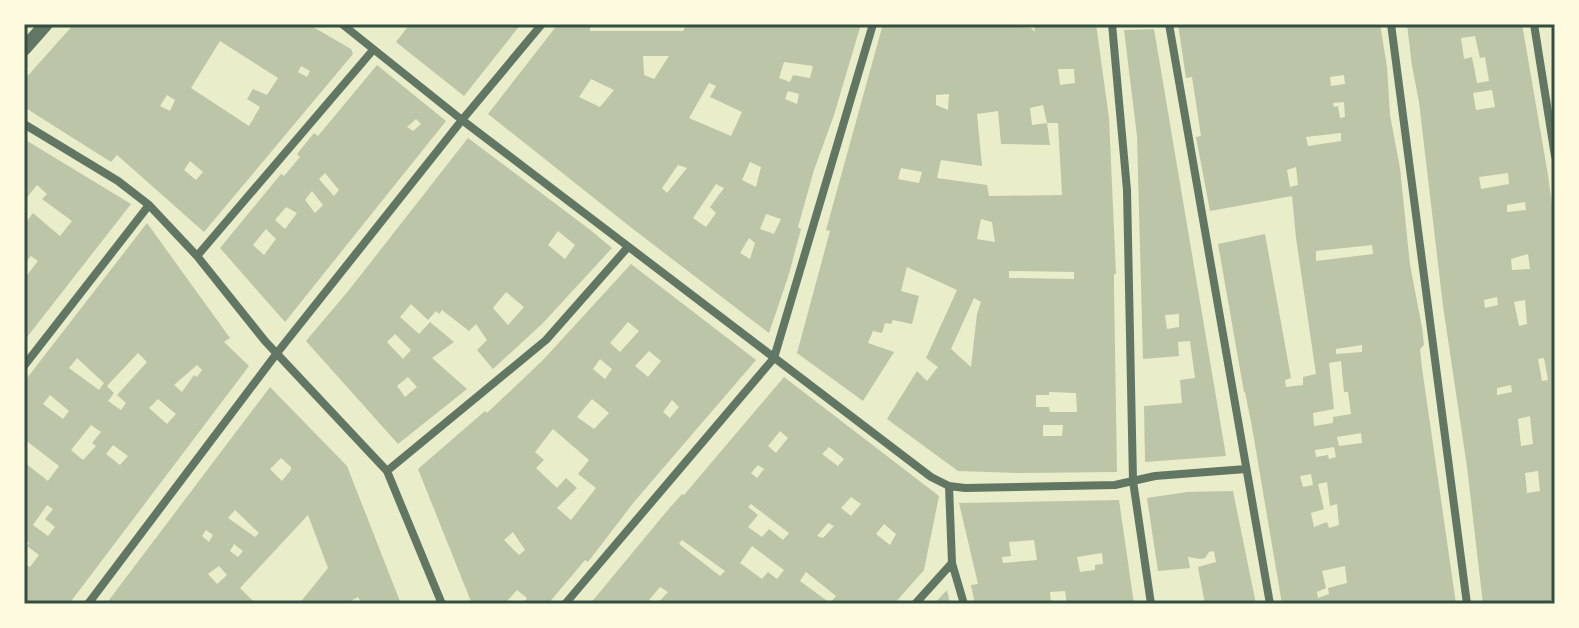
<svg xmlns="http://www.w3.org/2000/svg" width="1579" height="628" viewBox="0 0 1579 628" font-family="Roboto,sans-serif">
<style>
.building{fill:#bcc5a7;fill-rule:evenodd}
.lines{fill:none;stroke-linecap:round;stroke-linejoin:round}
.minor{stroke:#617663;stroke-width:8}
.tertiary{stroke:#617663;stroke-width:14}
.neatline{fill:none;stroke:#344e41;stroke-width:3}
</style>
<rect width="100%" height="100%" fill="#e9edc9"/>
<path class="building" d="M74,24H308L351,49L353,54L204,232L117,155L111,162L24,107V80ZM220,41L278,78L267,95L253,89L247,99L260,107L249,126L191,88ZM301,66L310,71L307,77L298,72ZM167,95L175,100L170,111L160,106ZM190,161L203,172L196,180L184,170Z
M410,24H521L464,96L396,42Z
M558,24H590V31H683L687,24H861L834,115L814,170L798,227L801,229L789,274L769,333L633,229L488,114ZM643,56H669L654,79L644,75ZM784,62L813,66L810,78L793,75L790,82L779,78ZM591,79L614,90L600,107L579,97ZM709,83L716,86L710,97L742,112L731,136L689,118ZM788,91L799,94L797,104L785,99ZM750,162L761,167L756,187L742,180ZM678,165L687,168L667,193L662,188ZM716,184L724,188L710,207L716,213L706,227L693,218ZM766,214L781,219L774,234L760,229ZM749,238L755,243L750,259L740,253Z
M883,24H964V27L999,26L1031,28L1035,32L1034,24H1096L1109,118L1116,274H1114V288L1117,472L1018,473L958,471L887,419L917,371L927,381L938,367L926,358L957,290L907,267L901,291L919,296L912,324L893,320L891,324L885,323L882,333L873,331L868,343L894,352L863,401L797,353L830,231L826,230ZM1058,69H1074L1075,83L1060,85ZM949,94L948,110L936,105V95ZM1043,105L1047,123H1058L1062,195L989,196L987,185L937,178L941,160L982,166L977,114L998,111L1001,144L1050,145L1047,123L1032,125L1030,108ZM901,168L922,172L919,183L898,179ZM981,219L992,222L995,242L977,239ZM1009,271L1074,272V279L1009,278ZM974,298L981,302L977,314L971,367L951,349ZM1049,392L1076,393L1077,412H1050L1049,407H1036V395H1049ZM1043,425H1063L1062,436H1043Z
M1178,24H1380L1387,67L1390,115L1400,168L1410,265L1422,327L1424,345L1420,349L1422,368L1456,604H1402V602L1380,604H1282L1252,427L1245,392H1244L1218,244L1265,234L1291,378L1285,380L1286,387L1303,385V377L1316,374L1296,238L1292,196L1210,211L1196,137L1201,136L1192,77L1186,78ZM1344,75L1345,84L1331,86L1330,77ZM1344,102L1345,117L1340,118L1338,106L1334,107L1333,103ZM1341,133V141L1308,146L1306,137ZM1296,167L1298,185L1290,187L1287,170ZM1372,245L1373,254L1316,261V251ZM1362,345V352L1336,354V349ZM1341,361L1344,392H1348L1351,414L1333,417V423L1314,426L1313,413L1334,409L1329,363ZM1361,433L1362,443L1339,446L1337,437ZM1334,447L1336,457L1329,459L1328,455L1316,457L1315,450ZM1311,474L1313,485L1303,487L1300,476ZM1327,482L1330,506L1337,504L1339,525L1329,528L1327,522L1314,527L1311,513L1324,509L1318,484ZM1345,566L1347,583L1328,588L1329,594L1318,598L1317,592L1326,588L1322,571Z
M1407,24H1522L1548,175L1555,228V599L1538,604H1483L1467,467L1443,306L1419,102L1412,66ZM1475,36L1480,58L1485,57L1489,81L1477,83L1472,57L1464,59L1461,38ZM1492,90L1495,107L1476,110L1473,93ZM1508,173L1509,184L1481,189L1479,177ZM1525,202L1526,210L1507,212V205ZM1528,254L1530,269L1512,270L1511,259ZM1497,297L1498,305L1485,308L1484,300ZM1525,300L1527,324L1519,326L1514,302ZM1544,358L1548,380L1542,381L1538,359ZM1511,385L1512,392L1497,395V388ZM1530,416L1533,444L1521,446L1518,419ZM1538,471L1540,491L1527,493L1525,473Z
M1154,29L1226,456L1145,462L1144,406L1182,403L1180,380L1195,378L1190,341L1178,342L1179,356L1143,359L1137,136L1124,30ZM1179,314V327L1167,329L1165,315Z
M377,65L446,121L285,322L220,248L281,174L284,176L300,157L297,154L314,133L318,136ZM416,119L421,124L413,131L407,127ZM325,173L339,190L334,196L319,179ZM312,191L323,205L315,213L305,200ZM286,207L297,213L285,229L275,220ZM266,229L276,239L264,255L253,245Z
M468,138L589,229L612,248L543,323L493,369L477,350L487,340L476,324L469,331L442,310L439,314L436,311L428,320L411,304L400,317L419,334L430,322L454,342L432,358L467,389L398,444L306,341L349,290ZM558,231L575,245L565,259L548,245ZM506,292L524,307L508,325L493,308ZM395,334L411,350L403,359L387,342ZM408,377L417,387L405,397L397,386Z
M24,139L131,204L24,341V279L38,261L31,256L24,264V225L33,213L60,236L72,221L42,199L47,194L37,185L24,201Z
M147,223L230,338L224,342L249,366L69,604H24V564L30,567L39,555L27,546L29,543L24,539V462L48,481L59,466L24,439V382ZM138,353L147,362L117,395L126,403L121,410L108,401L114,393L107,386ZM77,358L104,383L99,390L69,368ZM197,365L202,370L197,377L194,375L182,392L174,385ZM50,395L69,411L63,419L43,404ZM158,399L176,414L167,424L149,408ZM91,425L101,432L92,443L96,446L83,460L71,450ZM113,445L128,456L120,465L106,454ZM47,505L53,509L45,519L55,527L48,536L33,525Z
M631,264L756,360L634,502L588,562L585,560L548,604H523L527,598L517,590L507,601L511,604H472L418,469L485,411L487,413L543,360ZM628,322L639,331L620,352L610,343ZM649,351L661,361L648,377L635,366ZM600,359L612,369L605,379L593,369ZM592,399L609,413L594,429L577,417ZM672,400L679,407L670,418L663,412ZM553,429L589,460L578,474L596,488L571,520L557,508L577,488L566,478L557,488L536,468L544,460L535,452ZM513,532L525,550L519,555L504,540Z
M784,377L939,496L924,570L894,604H657L668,592L660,587L649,600L654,604H590L667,511L682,494L684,495ZM780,431L788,438L776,453L768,446ZM829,447L844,459L838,466L822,454ZM758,465L764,469L757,478L751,473ZM851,497L861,504L851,516L841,508ZM751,504L789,533L783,540L769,529L762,537L748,527L758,515L748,507ZM828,523L834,526L823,538L817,536ZM884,524L896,534L890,545L876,534ZM682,540L725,571L720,576L679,544ZM752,546L784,570L777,579L768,572L762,579L740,563ZM806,572L836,596L830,603L800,581Z
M270,387L347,466L401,604H362L358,597L346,604H299L328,568L308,515L240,588L256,604H106ZM281,458L291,467V470L282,481L270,469ZM235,510L259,533L255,537L228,518ZM206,530L213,535L209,542L202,536ZM234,544L243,551L238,557L230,551ZM219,566L227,575L217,584L208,574Z
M1233,491L1256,604H1205L1198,567L1216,562L1214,551L1209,552L1205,558L1201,559L1188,557L1190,568L1158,571L1147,498L1187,492Z
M1119,500L1134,604H1067L1065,591L1050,592L1051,604H975L971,585L978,584L959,503ZM1034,540L1037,560L1003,563L1002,557L1011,556L1009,542ZM1102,553L1103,564L1095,565V570L1080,572L1077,557Z
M947,590L950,604H934Z"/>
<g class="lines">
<path class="minor" d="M342,24L462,120L931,477L949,486L965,488L1115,485L1155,476L1246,469
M1112,24L1127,190L1133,481L1151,604
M1169,24L1270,604
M1391,24L1467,604
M1534,24L1555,156
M24,124L118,181L149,205L197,256L265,341L387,471L442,604
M197,256L373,50
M24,366L149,205
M387,471L546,340L628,247
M949,486L952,563L964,604
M88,604L277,353L462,120L542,24
M565,604L774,358L873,24
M915,604L952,563"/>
<path class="tertiary" d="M24,49L46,24"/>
</g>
<rect width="1579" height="628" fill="none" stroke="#fefae0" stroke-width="52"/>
<rect x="26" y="26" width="1527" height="576" class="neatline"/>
</svg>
